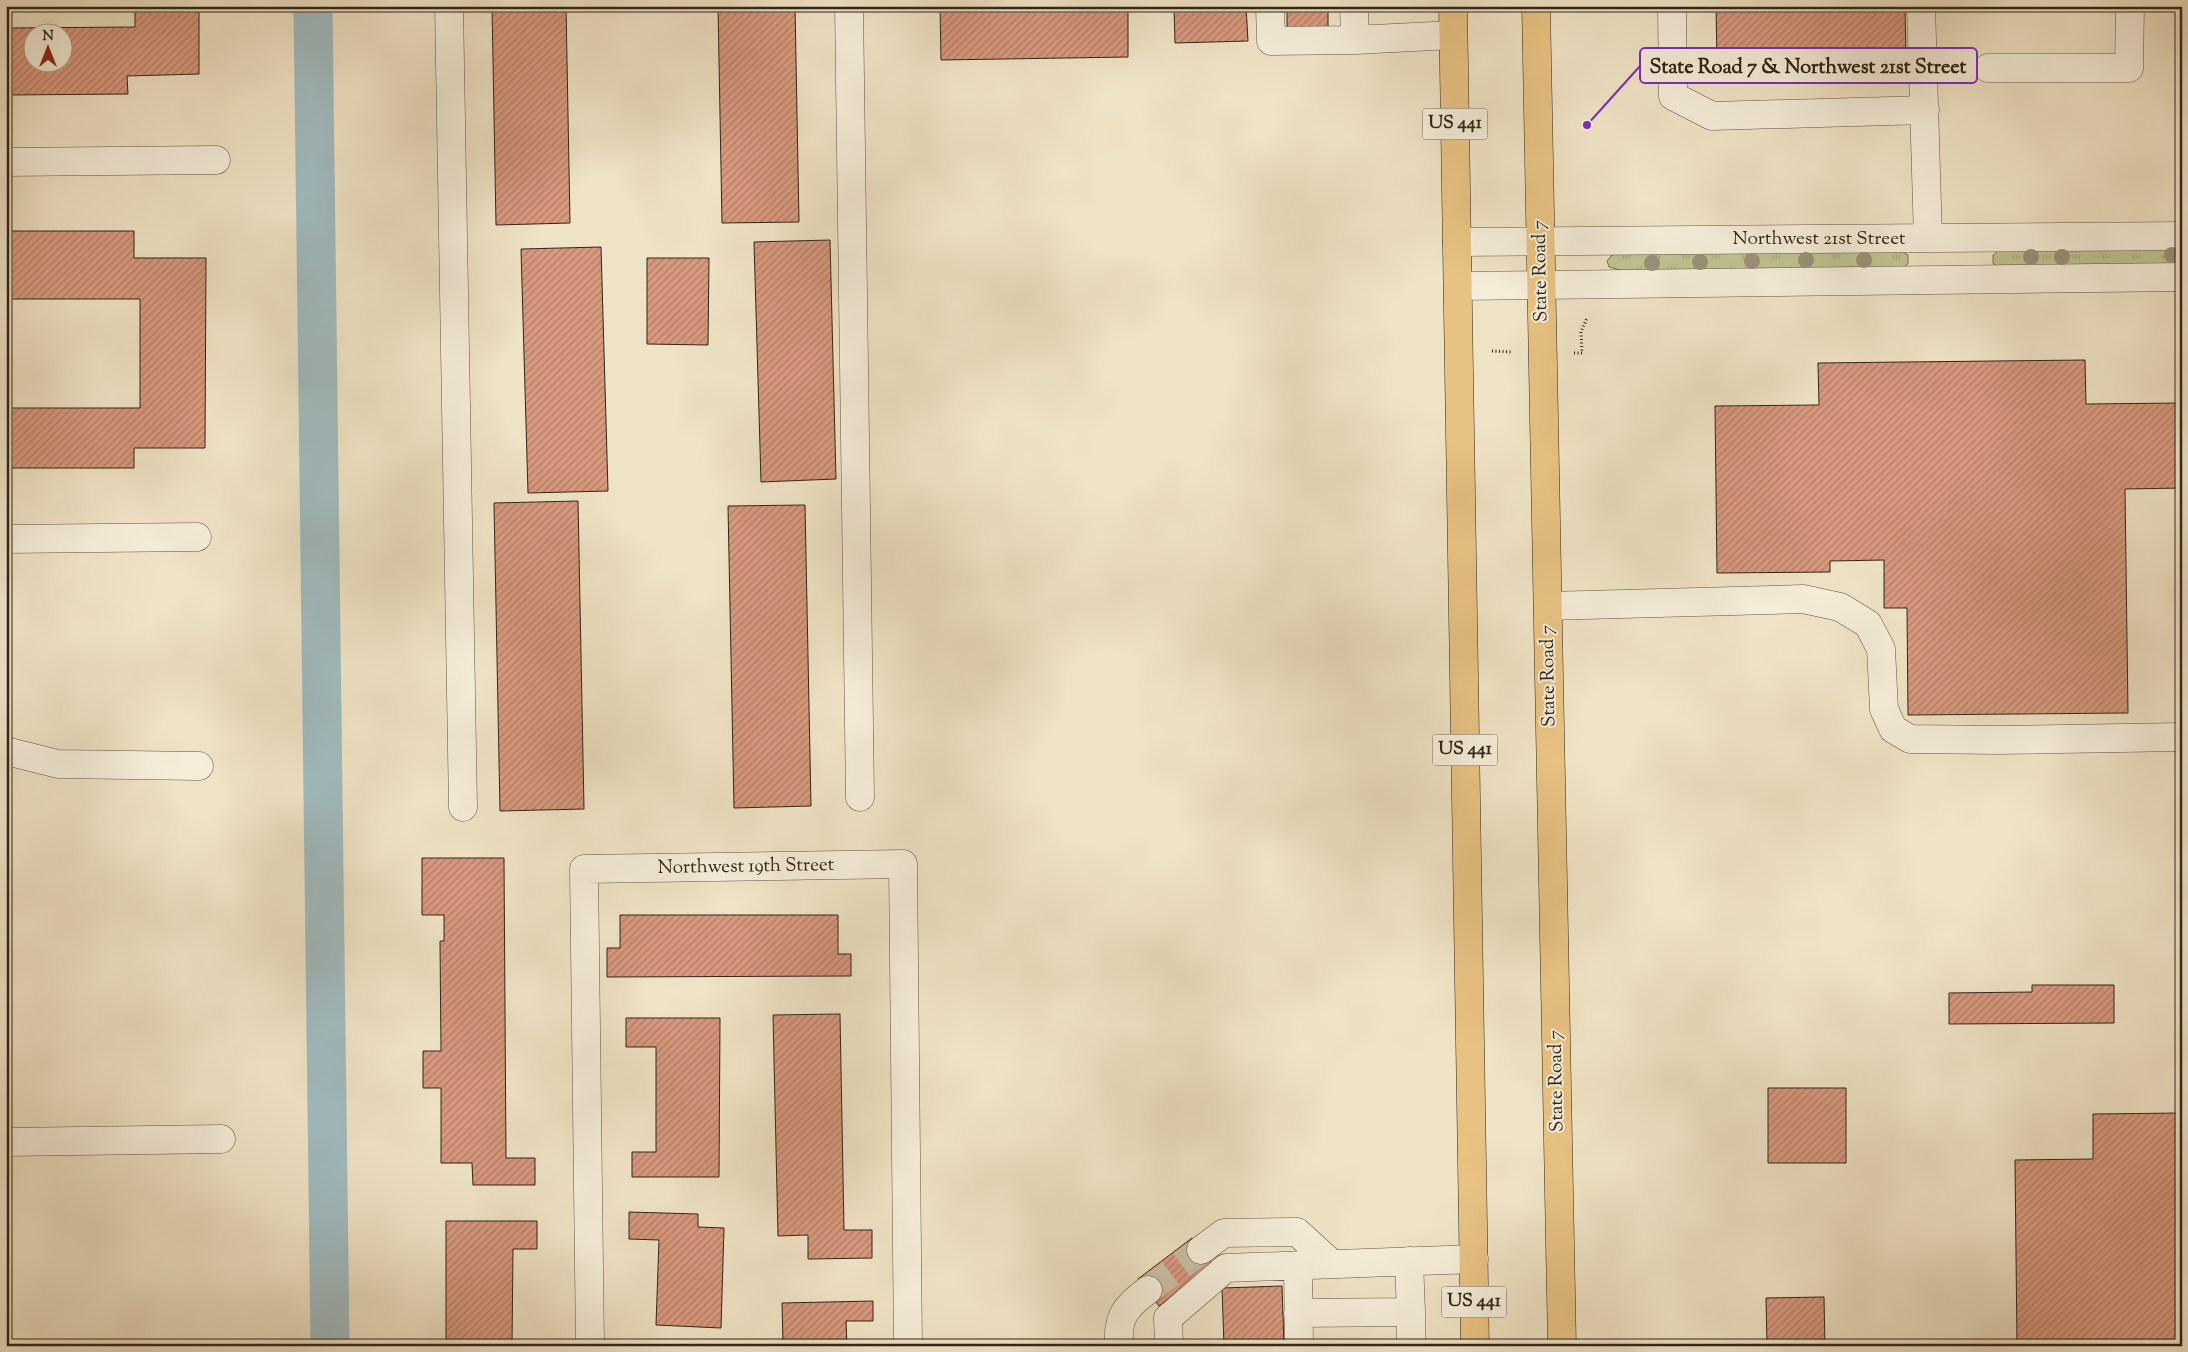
<svg xmlns="http://www.w3.org/2000/svg" width="2188" height="1352" viewBox="0 0 2188 1352" font-family="'Sorts Mill Goudy',serif">
<style>
.grass{fill:url(#grass-tufts);stroke:#787456}
.lines{fill:none;stroke-linecap:round;stroke-linejoin:round}
.canal{stroke:#a0bbc0;stroke-width:39}
.building{fill:url(#building-hatch);stroke:#30251a;fill-rule:evenodd}
.minor-tunnel{stroke:#c9bda3;stroke-width:28;stroke-dasharray:28 14;stroke-linecap:butt}
.minor-casing{stroke:#605445;stroke-width:29}
.major-casing{stroke:#30251a;stroke-width:29}
.path{stroke:#30251a;stroke-width:3;stroke-dasharray:1 2.5;stroke-linecap:butt}
.minor{stroke:#f5edd9;stroke-width:28}
.major{stroke:#e8c282;stroke-width:28}
.tree{fill:#9a9077}
.labels{text-anchor:middle;dominant-baseline:central;stroke-width:4;stroke-linejoin:round;paint-order:stroke}
.shield{fill:#f5edd9;stroke:#6b6153;stroke-width:1}
.shield-label{font-size:18px;font-weight:bold;fill:#30251a}
.street-label{font-size:19px;fill:#30251a;stroke:#f5edd9}
.leader{fill:none;stroke:#7b2cbf;stroke-width:2}
.callout-dot{fill:#7b2cbf;stroke:#f5edd9;stroke-width:2}
.callout{fill:#f5edd9;stroke:#7b2cbf;stroke-width:2}
.callout-label{font-size:20px;text-anchor:middle;font-weight:bold;fill:#30251a}
</style>
<defs>
<pattern id="grass-tufts" width="24" height="20" patternUnits="userSpaceOnUse" patternTransform="scale(1.25)"><rect width="24" height="20" fill="#bfc291"/><path d="M3 7l-1-3M5 7V3M7 7l1-3M15 17l-1-3M17 17v-4M19 17l1-3" fill="none" stroke="#a4a77c"/></pattern>
<pattern id="building-hatch" width="6" height="6" patternUnits="userSpaceOnUse" patternTransform="scale(1.25)"><rect width="6" height="6" fill="#d9997e"/><path d="M-1 1l2-2M0 6l6-6M5 7l2-2" fill="none" stroke="#b07d66"/></pattern>
</defs>
<rect width="100%" height="100%" fill="#efe3c5"/>
<filter id="stains"><feTurbulence type="fractalNoise" baseFrequency=".004" numOctaves="4"/><feColorMatrix values="0 0 0 0 .2 0 0 0 0 .09 0 0 0 0 .02 0 0 0 .5 -.17"/></filter>
<radialGradient id="worn" r=".72"><stop offset=".6" stop-color="#630" stop-opacity="0"/><stop offset="1" stop-color="#630" stop-opacity=".3"/></radialGradient>
<path class="grass" d="M2182,249V266L1999,268L1993,263V255L2000,250Z
M1900,251L1908,255V264L1901,269L1627,272L1609,267L1607,261L1612,255L1626,252Z"/>
<g class="lines">
<path class="canal" d="M313,6L330,1346"/>
</g>
<path class="building" d="M135,6H199V74L127,76L128,94L6,95V28L135,27ZM32,32H62V62H32Z
M492,6H566L570,223L496,225Z
M718,6H795L799,222L722,223Z
M940,6H1128V57L941,60Z
M1174,6H1246L1248,41L1175,43Z
M1287,6H1328V32H1287Z
M1716,6H1905L1906,58L1717,61Z
M1994,6H2034V10L1994,11Z
M6,231H134V258H206L205,448H134V468H6V408H140V299H6Z
M830,240L836,479L761,482L754,242Z
M601,247L608,491L528,493L521,249Z
M647,258H709L708,345L647,344Z
M2085,360L2086,404L2182,403V488L2125,489L2128,713L1908,715L1907,608H1884V560L1830,561V572L1717,573L1715,406L1819,405L1818,363Z
M578,501L584,809L500,811L494,503Z
M805,505L811,806L734,808L728,506Z
M422,858H504L506,1158H535V1185H473L472,1163H441V1088H423V1051H441L440,941H444V915H422Z
M620,915H838V954H851V976L607,977V948H620Z
M2032,985H2114V1023L1949,1024V993L2032,992Z
M840,1014L844,1230H872V1258L808,1259V1235L778,1236L773,1015Z
M626,1018H720L719,1177H632V1152H656V1047H626Z
M1768,1088H1846V1163H1768Z
M2182,1113V1346H2017L2015,1160L2093,1159V1114Z
M629,1212L698,1214V1227L724,1228L721,1328L656,1325L659,1240L629,1239Z
M446,1221H537V1249H513L512,1346H446Z
M1192,1238L1212,1264L1159,1306L1138,1279Z
M1282,1286L1284,1346H1224L1222,1288Z
M1824,1297L1825,1346H1767L1766,1298Z
M873,1301V1321H846L847,1346H783L782,1303Z"/>
<g class="lines">
<path class="minor-tunnel" d="M1148,1290L1201,1250"/>
<defs>
<path id="minor" d="M449,6L463,807
M849,6L860,797
M1270,6L1271,41L1355,40L1453,35
M1354,6L1355,40
M1672,6L1673,96L1712,116L1925,110
M1921,6L1928,238
M1988,68H2129L2130,6
M6,162L216,160
M1457,242L2182,236
M1458,286L2182,277
M6,539L197,537
M1548,606L1803,599L1840,607L1868,624L1881,649L1884,709L1893,729L1910,739L1999,740L2182,737
M6,751L58,764L199,766
M6,1142L221,1139
M1201,1250L1224,1233L1297,1232L1331,1263
M1409,1261L1411,1312
M1298,1265L1299,1346
M1298,1313L1411,1312V1346
M590,1346L584,869L903,864L908,1346
M1119,1346C1117,1317 1125,1307 1148,1290
M1169,1346L1168,1318L1226,1268L1474,1259"/>
<path id="major" d="M1453,6L1475,1346
M1536,6L1562,1346"/>
</defs>
<use href="#minor" class="minor-casing"/>
<use href="#major" class="major-casing"/>
<path class="path" d="M1492,351L1511,352
M1574,353H1582L1581,332L1587,318"/>
<use href="#minor" class="minor"/>
<use href="#major" class="major"/>
</g>
<g class="tree">
<circle cx="2172" cy="255" r="8"/>
<circle cx="2031" cy="257" r="8"/>
<circle cx="2062" cy="257" r="8"/>
<circle cx="1806" cy="260" r="8"/>
<circle cx="1864" cy="260" r="8"/>
<circle cx="1752" cy="261" r="8"/>
<circle cx="1700" cy="262" r="8"/>
<circle cx="1652" cy="263" r="8"/>
</g>
<g class="labels">
<g class="shield">
<rect x="1422.5" y="108.5" width="65" height="31" rx="4"/>
<rect x="1432.5" y="734.5" width="65" height="31" rx="4"/>
<rect x="1441.5" y="1286.5" width="65" height="31" rx="4"/>
</g>
<g class="shield-label">
<text x="1455" y="124">US 441</text>
<text x="1465" y="750">US 441</text>
<text x="1474" y="1302">US 441</text>
</g>
<g class="street-label">
<text x="1819" y="239">Northwest 21st Street</text>
<text transform="translate(1541 271) rotate(-91)">State Road 7</text>
<text transform="translate(1549 676) rotate(-91)">State Road 7</text>
<text transform="translate(746 867) rotate(-1)">Northwest 19th Street</text>
<text transform="translate(1557 1081) rotate(-91)">State Road 7</text>
</g>
</g>
<path class="leader" d="M1587 125L1640 66"/>
<circle class="callout-dot" cx="1587" cy="125" r="5"/>
<rect class="callout" x="1640" y="48" width="337" height="35" rx="5"/>
<g class="callout-label">
<text x="1808" y="73">State Road 7 &amp; Northwest 21st Street</text>
</g>
<rect width="2188" height="1352" fill="none" stroke="#efe3c5" stroke-width="25"/>
<rect x="8" y="8" width="2173" height="1337" fill="none" stroke="#30251a" stroke-width="2.5"/>
<rect x="12" y="12" width="2163" height="1327" fill="none" stroke="#30251a"/>
<g transform="translate(48 48)"><circle r="24" fill="#f5edd9" stroke="#a69d8d"/>
<path d="M0-4L9 19L0 12L-9 19Z" fill="#8f2418"/>
<text y="-8" font-size="14" font-weight="bold" text-anchor="middle" fill="#30251a">N</text>
</g>
<rect width="100%" height="100%" filter="url(#stains)"/>
<rect width="100%" height="100%" fill="url(#worn)"/>
</svg>
